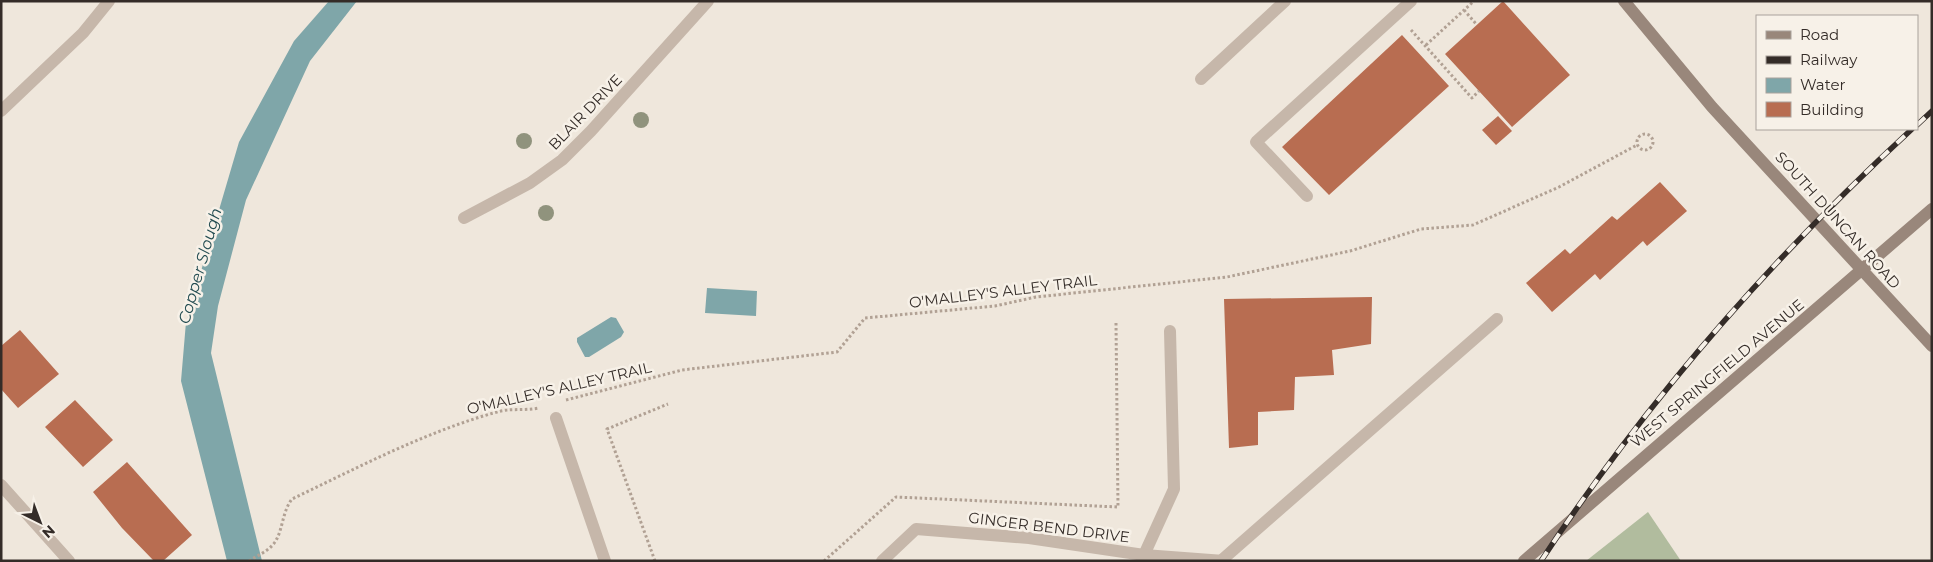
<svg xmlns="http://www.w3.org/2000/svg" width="1933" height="562" viewBox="0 0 1933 562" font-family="Montserrat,sans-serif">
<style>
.green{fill:#b1bc9e}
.water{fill:#7fa6a9}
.building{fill:#b86d51}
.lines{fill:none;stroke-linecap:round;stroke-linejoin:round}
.path{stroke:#b1a194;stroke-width:3;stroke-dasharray:2.5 2.5;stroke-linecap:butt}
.service{stroke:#c6b7aa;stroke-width:12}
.minor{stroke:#c6b7aa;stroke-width:12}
.secondary{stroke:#99877b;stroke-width:12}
.rail-casing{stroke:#342c28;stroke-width:5.5}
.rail{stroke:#f7f1e8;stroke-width:4;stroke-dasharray:11;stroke-linecap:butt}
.tree{fill:#90937d}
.labels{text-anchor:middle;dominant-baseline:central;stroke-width:5;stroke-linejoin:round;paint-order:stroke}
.street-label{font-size:15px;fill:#342c28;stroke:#f7f1e8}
.water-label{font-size:16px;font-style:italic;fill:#234c51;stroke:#f7f1e8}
</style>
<rect width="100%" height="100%" fill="#efe7dc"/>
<path class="green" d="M1648,512L1681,561H1586Z"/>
<path class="water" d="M329,1H357L310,61L246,200L218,306L211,353L262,561H227L181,381L186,322L239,142L294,41Z
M707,288L757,291L756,316L705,313Z
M611,317L616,318L624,332L621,337L589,357H585L577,342V338Z"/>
<path class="building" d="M1503,1L1570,75L1512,127L1445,54Z
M1402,35L1449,86L1329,195L1282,147Z
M1498,116L1512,131L1496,145L1482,130Z
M1660,182L1687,211L1647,246L1643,241L1600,280L1595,274L1552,312L1526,283L1565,249L1570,254L1612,216L1617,220Z
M1372,297L1371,344L1332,350L1334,375L1295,377L1294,410L1258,412V445L1229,448L1224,299Z
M20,330L59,374L18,408L1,389V346Z
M75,400L113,440L83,467L45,427Z
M127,462L192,535L163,561H154L122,528L93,492Z"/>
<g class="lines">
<path class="path" d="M1464,10L1477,25
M1411,30L1472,98L1479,91
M1426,45L1474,1
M1637 142a8 8 0 1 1 16 0a8 8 0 1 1-16 0Z
M566,400L682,370L837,352L865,318L995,306L1036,297L1227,277L1350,251L1421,229L1473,225L1559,187L1637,145
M249,561C258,555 269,551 275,542C283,530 282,512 292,499C359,467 425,432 497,412C509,408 524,411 539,408
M655,561L607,429L668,404
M824,561L896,497L1118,507L1116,323"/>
<path class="service" d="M1201,79L1285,1
M1307,196L1256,142L1411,1
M556,418L605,561
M1144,555L1174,489L1170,331
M1223,559L1497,319"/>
<path class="minor" d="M1,111L83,33L109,1
M464,218L530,183L562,160L591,131L708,1
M1,485L69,561
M882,561L916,529L1029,538L1144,555L1224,561"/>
<path class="secondary" d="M1624,1L1712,107L1932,346
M1524,561L1932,209"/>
<defs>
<path id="rail" d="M1917,125L1932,111
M1541,561C1646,401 1772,258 1912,129"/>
</defs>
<use href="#rail" class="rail-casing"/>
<use href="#rail" class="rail"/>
</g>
<g class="tree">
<circle cx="641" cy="120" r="8"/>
<circle cx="524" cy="141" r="8"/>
<circle cx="546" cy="213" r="8"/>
</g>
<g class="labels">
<g class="street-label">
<text transform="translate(585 112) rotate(-46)">BLAIR DRIVE</text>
<text transform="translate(1838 220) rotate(48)">SOUTH DUNCAN ROAD</text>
<text transform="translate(1003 291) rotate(-7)">O'MALLEY'S ALLEY TRAIL</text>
<text transform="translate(1717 373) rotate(-40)">WEST SPRINGFIELD AVENUE</text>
<text transform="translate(559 388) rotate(-13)">O'MALLEY'S ALLEY TRAIL</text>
<text transform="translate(1049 527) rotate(7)">GINGER BEND DRIVE</text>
</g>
<g class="water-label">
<text transform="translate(200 266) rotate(-74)">Copper Slough</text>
</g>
</g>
<rect width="1933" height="562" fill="none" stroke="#342c28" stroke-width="5"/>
<rect x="1756" y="15" width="162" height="115" fill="#f7f1e8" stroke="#a9a29b"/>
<rect x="1766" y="31" width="25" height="8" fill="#99877b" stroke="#a9a29b"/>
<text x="1800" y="40" font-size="15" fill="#342c28">Road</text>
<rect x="1766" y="56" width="25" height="8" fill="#342c28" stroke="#a9a29b"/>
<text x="1800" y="65" font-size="15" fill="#342c28">Railway</text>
<rect x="1766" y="78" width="25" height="15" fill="#7fa6a9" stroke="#a9a29b"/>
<text x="1800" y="90" font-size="15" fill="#342c28">Water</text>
<rect x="1766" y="102" width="25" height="15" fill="#b86d51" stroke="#a9a29b"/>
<text x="1800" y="115" font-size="15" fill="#342c28">Building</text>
<g transform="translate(40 522) rotate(138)" stroke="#f7f1e8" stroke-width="4" paint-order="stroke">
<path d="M0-4L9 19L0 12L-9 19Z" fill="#342c28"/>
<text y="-8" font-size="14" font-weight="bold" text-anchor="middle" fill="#342c28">N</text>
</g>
</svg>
